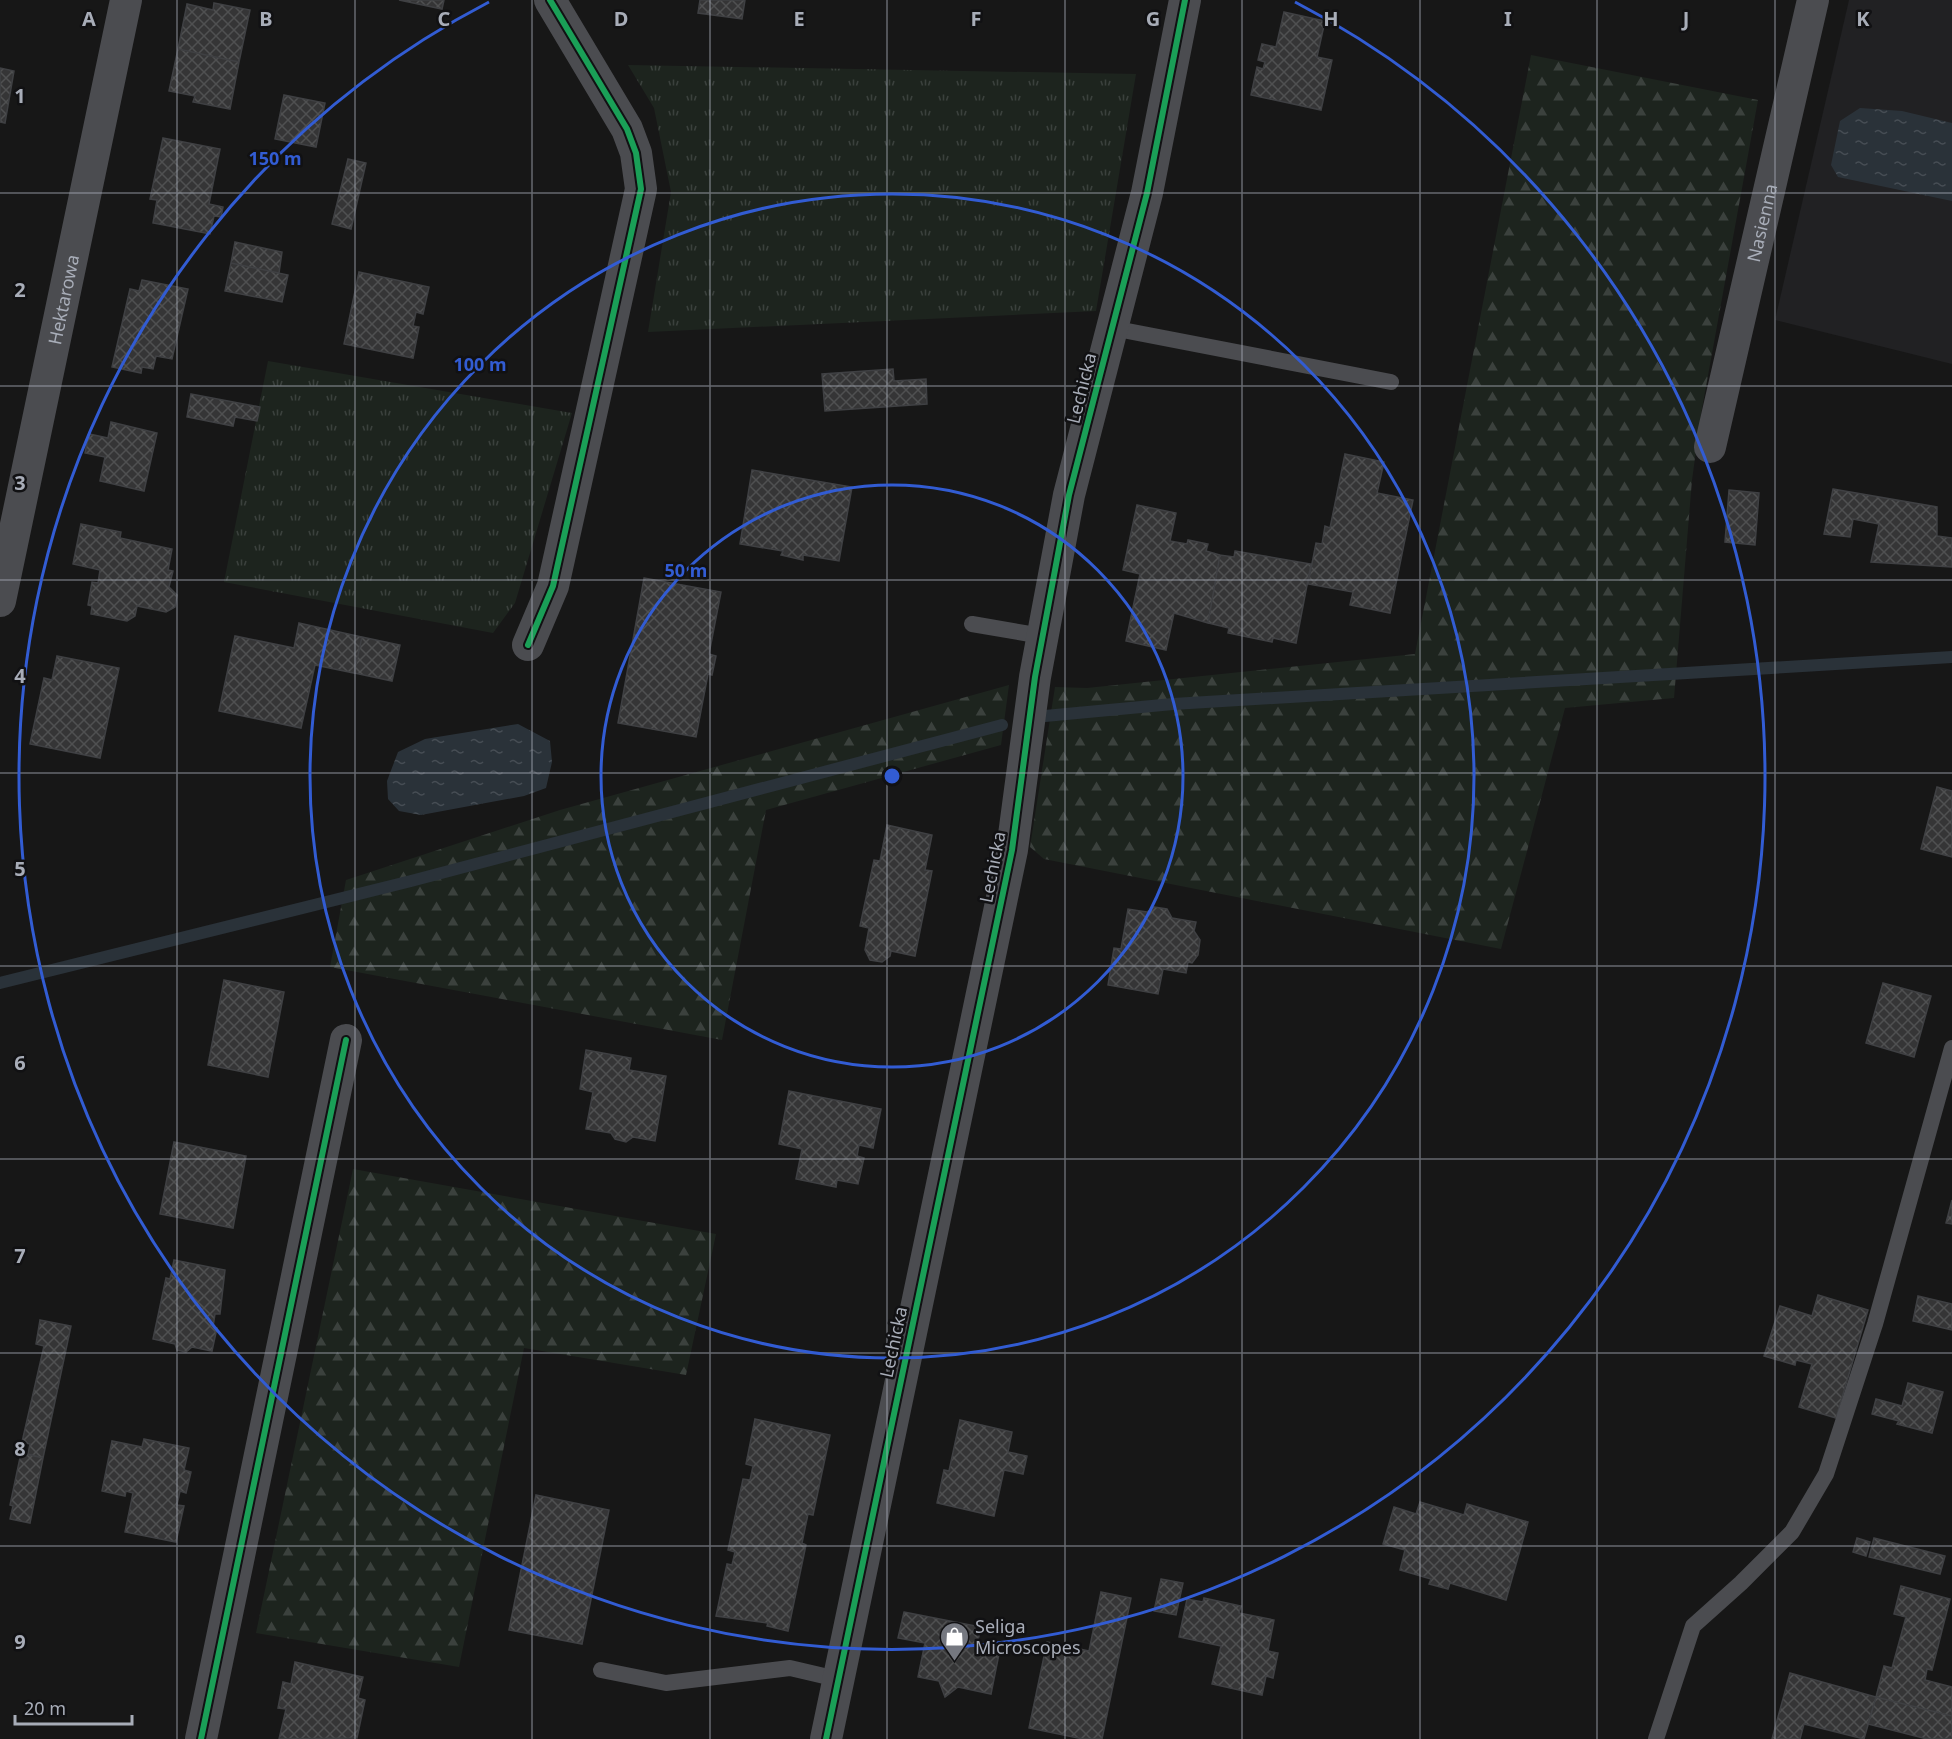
<svg xmlns="http://www.w3.org/2000/svg" width="1952" height="1739" viewBox="0 0 1952 1739" font-family="'Noto Sans',sans-serif">
<style>
.built{fill:#212123}
.grass{fill:url(#grass-tufts)}
.forest{fill:url(#forest-firs)}
.water{fill:url(#water-ripples)}
.lines{fill:none;stroke-linecap:round;stroke-linejoin:round}
.stream{stroke:#2a3239;stroke-width:12}
.building{fill:url(#building-cross-hatch);stroke:#3f4043;stroke-width:1.5}
.service{stroke:#4b4c50;stroke-width:16}
.minor{stroke:#4b4c50;stroke-width:32}
.cycleway-casing{stroke:#111113;stroke-width:10}
.cycleway{stroke:#1a9f57;stroke-width:6}
.grid{fill:none;stroke:#a8adb8;stroke-width:1.5;stroke-opacity:0.55}
.ring{fill:none;stroke:#325cd3;stroke-width:3}
.labels{text-anchor:middle;dominant-baseline:central;stroke-width:5;stroke-linejoin:round;paint-order:stroke}
.street-label{font-size:18px;fill:#a8adb8;stroke:#111113}
.poi-label{font-size:18px;fill:#a8adb8;stroke:#111113;text-anchor:start}
.grid-label{font-size:20px;text-anchor:middle;font-weight:bold;fill:#a8adb8;stroke:#111113;stroke-width:5;stroke-linejoin:round;paint-order:stroke}
.centre{fill:#325cd3;stroke:#111113;stroke-width:3}
.ring-label{font-size:18px;text-anchor:middle;font-weight:bold;fill:#325cd3;stroke:#111113;stroke-width:5;stroke-linejoin:round;paint-order:stroke}
</style>
<defs>
<pattern id="grass-tufts" width="24" height="20" patternUnits="userSpaceOnUse" patternTransform="scale(1.5)"><rect width="24" height="20" fill="#1d241e"/><path d="M3 7l-1-3M5 7V3M7 7l1-3M15 17l-1-3M17 17v-4M19 17l1-3" fill="none" stroke="#3b413d"/></pattern>
<pattern id="forest-firs" width="22" height="20" patternUnits="userSpaceOnUse" patternTransform="scale(1.5)"><rect width="22" height="20" fill="#1d241e"/><path d="M5 1l3.5 6h-7zM16 11l3.5 6h-7z" fill="#3b413d"/></pattern>
<pattern id="water-ripples" width="26" height="14" patternUnits="userSpaceOnUse" patternTransform="scale(1.5)"><rect width="26" height="14" fill="#2a3239"/><path d="M2 4q2-2 4 0t4 0M15 11q2-2 4 0t4 0" fill="none" stroke="#464d54"/></pattern>
<pattern id="building-cross-hatch" width="8" height="8" patternUnits="userSpaceOnUse" patternTransform="scale(1.5)"><rect width="8" height="8" fill="#353536"/><path d="M0 0l8 8M0 8l8-8" fill="none" stroke="#4f5051"/></pattern>
</defs>
<rect width="100%" height="100%" fill="#171717"/>
<path class="built" d="M1849,0H1952V364L1775,320Z"/>
<path class="grass" d="M628,65L1136,74L1096,311L648,332L671,192L654,108Z
M268,361L572,413L515,603L493,633L224,582Z"/>
<path class="forest" d="M1531,55L1758,100L1701,414L1692,480L1674,698L1565,708L1501,949L1044,859L1030,847L1055,687L1087,688L1415,654Z
M1009,685L1001,745L766,810L722,1040L330,967L346,880L560,810Z
M353,1169L716,1234L686,1375L524,1348L459,1667L256,1633Z"/>
<path class="water" d="M1860,108L1902,111L1952,123V201L1838,177L1831,165L1840,121Z
M518,724L550,741L552,762L546,788L524,796L421,815L399,811L388,799L387,781L398,752L425,739Z"/>
<g class="lines">
<path class="stream" d="M1045,716L1173,704L1952,657
M0,983L411,881L1002,725"/>
</g>
<path class="building" d="M399,0H444L442,9Z
M700,0H745L742,19L698,13Z
M214,3L250,10L239,62L178,49L187,4L213,10Z
M1284,12L1325,21L1317,57L1332,60L1321,110L1251,95L1257,67L1263,69L1265,62L1258,60L1262,44L1276,47Z
M178,49L239,62L230,109L193,102L195,96L169,91Z
M0,68L14,71L5,123L0,122Z
M284,95L325,103L316,147L275,139Z
M163,138L220,149L209,204L223,207L221,217L214,216L210,234L153,223L157,200L150,199Z
M348,159L366,163L351,229L332,224Z
M235,242L282,252L279,273L231,263Z
M231,263L288,275L282,302L225,291Z
M359,272L429,287L423,314L416,312L413,326L419,327L413,358L344,344Z
M142,280L188,289L172,359L156,356L153,369L142,367L141,373L112,367L130,289L139,291Z
M893,369L894,381L926,379L927,404L825,411L822,374Z
M191,394L260,407L257,421L235,417L233,426L187,417Z
M111,422L157,433L144,491L100,481L105,457L85,453L89,434L108,438Z
M1345,454L1384,462L1377,493L1413,500L1390,613L1350,605L1353,592L1308,584L1316,543L1322,544L1325,526L1330,528Z
M752,470L852,487L839,561L803,555V560L781,555L783,551L740,544Z
M1833,489L1937,507V536L1952,538V567L1871,562L1879,524L1853,519L1850,537L1824,534Z
M1729,490L1759,493L1755,545L1725,542Z
M1137,505L1176,513L1170,541L1187,544L1188,540L1208,544L1206,551L1220,555L1208,623L1174,613L1166,650L1126,641L1140,574L1123,570Z
M81,524L121,532L120,538L172,549L168,570L173,571L169,587L177,595L175,607L166,612L137,606L135,616L127,621L91,614L92,606L88,605L92,582L98,583L100,570L73,564Z
M1235,551L1311,564L1296,643L1273,638L1272,642L1228,633L1229,628L1208,623L1220,555L1234,557Z
M644,578L721,592L709,654L716,656L712,675L708,674L696,737L618,723Z
M299,623L362,637L354,673L315,665L301,728L219,711L235,636L294,648Z
M362,637L400,645L392,681L354,673Z
M57,656L119,668L100,758L30,744L44,678L52,680Z
M1937,787L1952,791V857L1921,849Z
M887,825L932,835L925,870L932,871L915,956L891,951L890,956L882,962L870,960L865,950L869,928L860,926L874,860L880,861Z
M1154,907L1167,909L1172,918L1196,922L1194,931L1200,940L1198,955L1192,963L1188,962L1186,973L1163,969L1158,994L1108,985L1114,948L1121,949L1128,909L1147,912Z
M224,980L284,992L268,1077L208,1065Z
M1883,983L1931,996L1914,1057L1866,1043Z
M586,1050L631,1058L629,1070L666,1076L655,1141L633,1137L626,1142L615,1139L611,1133L586,1129L593,1092L580,1089Z
M789,1091L881,1109L873,1148L859,1145L857,1156L864,1158L858,1184L837,1180L836,1187L796,1179L802,1149L779,1144Z
M174,1142L246,1156L233,1228L160,1214Z
M1952,1200V1224L1946,1223Z
M174,1260L225,1270L220,1314H215L213,1327L217,1328L212,1351L192,1347L186,1352L177,1350L175,1344L153,1339L166,1278L170,1279Z
M1818,1295L1868,1310L1836,1418L1799,1407L1812,1364L1796,1360L1795,1365L1764,1356L1780,1306L1812,1316Z
M1918,1296L1952,1304V1330L1913,1321Z
M40,1320L71,1326L43,1458L28,1454L30,1444L22,1442L44,1346L36,1344Z
M1908,1383L1943,1392L1932,1433L1897,1424L1899,1421L1872,1414L1876,1399L1902,1406Z
M755,1419L830,1435L813,1515L808,1514L802,1543L806,1545L788,1631L767,1626L768,1623L716,1616L727,1564L732,1565L735,1552L728,1550L743,1479L750,1480L753,1466L746,1464Z
M960,1420L1012,1432L1008,1452L1027,1456L1023,1474L1004,1470L994,1516L937,1503L944,1470L949,1471Z
M144,1439L189,1448L184,1470L191,1472L186,1493L180,1491L177,1505L184,1506L176,1542L125,1532L133,1493L126,1491L125,1496L102,1491L112,1441L142,1447Z
M21,1453L43,1458L30,1523L10,1519L13,1506L10,1505Z
M536,1495L609,1510L582,1644L509,1630Z
M1420,1502L1464,1515L1467,1504L1528,1522L1506,1600L1450,1583L1448,1589L1429,1584L1431,1579L1400,1570L1405,1550L1383,1544L1394,1507L1416,1514Z
M1857,1538L1870,1542L1866,1556L1853,1552Z
M1874,1538L1945,1556L1940,1574L1869,1557Z
M1161,1579L1183,1583L1176,1615L1154,1611Z
M1901,1586L1950,1599L1932,1670L1927,1669L1925,1680L1952,1687V1716L1876,1697L1884,1666L1892,1668L1906,1617L1894,1614Z
M1101,1592L1131,1598L1102,1739H1083L1029,1728L1047,1642L1089,1651Z
M1204,1598L1241,1606L1239,1613L1274,1620L1268,1651L1278,1653L1273,1678L1266,1676L1262,1695L1212,1684L1221,1646L1179,1637L1187,1599L1203,1602Z
M904,1612L981,1627L976,1649L999,1654L991,1694L958,1687L945,1697L939,1681L918,1677L925,1643L898,1638Z
M295,1662L363,1677L358,1698L365,1700L357,1738L279,1739L286,1709L278,1708L283,1682L291,1684Z
M1790,1673L1876,1697L1864,1739L1804,1724L1800,1739H1772Z
M1876,1697L1952,1716V1739H1927L1868,1724Z"/>
<g class="lines">
<path class="service" d="M1112,328L1391,382
M972,624L1042,636
M601,1670L666,1683L790,1668L837,1679
M1656,1739L1693,1626L1741,1583L1792,1532L1826,1474L1875,1324L1952,1048"/>
<g class="minor">
<path id="s1" d="M1710,447L1813,0"/>
<path id="s2" d="M0,601L126,0"/>
<path d="M528,645L553,586L641,189L636,153L627,129L550,0"/>
<path d="M201,1739L346,1040"/>
<path d="M826,1739L1012,850L1035,677L1069,495L1147,193L1185,0"/>
</g>
<defs>
<path id="cycleway" d="M528,645L553,586L641,189L636,153L627,129L550,0
M201,1739L346,1040
M826,1739L1012,850L1035,677L1069,495L1147,193L1185,0"/>
</defs>
<use href="#cycleway" class="cycleway-casing"/>
<use href="#cycleway" class="cycleway"/>
</g>
<path class="grid" d="M177,0V1739M355,0V1739M532,0V1739M710,0V1739M887,0V1739M1065,0V1739M1242,0V1739M1420,0V1739M1597,0V1739M1775,0V1739M0,193H1952M0,386H1952M0,580H1952M0,773H1952M0,966H1952M0,1159H1952M0,1353H1952M0,1546H1952"/>
<g class="ring">
<circle cx="892" cy="776" r="291"/>
<circle cx="892" cy="776" r="582"/>
<path d="M1295 2A873 873 0 1 1 489 2"/>
</g>
<defs>
<symbol id="shop-pin" viewBox="-11 -11 22 30"><path d="M0 17L-7.5 6A9.5 9.5 0 1 1 7.5 6Z" fill="#757880" stroke="#111113"/><path d="M-5-2.5h2.3a2.7 3.5 0 0 1 5.4 0H5L5.5 6h-11ZM-1.5-2.5h3a1.5 2.3 0 0 0-3 0Z" fill="#fff"/></symbol>
</defs>
<g fill-rule="evenodd">
<use href="#shop-pin" x="938" y="1620" width="33" height="45"/>
</g>
<g class="labels">
<g class="street-label">
<text stroke="none"><textPath href="#s1" startOffset="230">Nasienna</textPath></text>
<text stroke="none"><textPath href="#s2" startOffset="308">Hektarowa</textPath></text>
<text transform="translate(1081 388) rotate(-76)">Lechicka</text>
<text transform="translate(992 867) rotate(-79)">Lechicka</text>
<text transform="translate(893 1342) rotate(-78)">Lechicka</text>
</g>
<g class="poi-label">
<text x="975" y="1626">Seliga<tspan x="975" dy="21">Microscopes</tspan></text>
</g>
</g>
<g class="grid-label">
<text x="89" y="26">A</text>
<text x="266" y="26">B</text>
<text x="444" y="26">C</text>
<text x="621" y="26">D</text>
<text x="799" y="26">E</text>
<text x="976" y="26">F</text>
<text x="1153" y="26">G</text>
<text x="1331" y="26">H</text>
<text x="1508" y="26">I</text>
<text x="1686" y="26">J</text>
<text x="1863" y="26">K</text>
<text x="20" y="103">1</text>
<text x="20" y="297">2</text>
<text x="20" y="490">3</text>
<text x="20" y="683">4</text>
<text x="20" y="876">5</text>
<text x="20" y="1070">6</text>
<text x="20" y="1263">7</text>
<text x="20" y="1456">8</text>
<text x="20" y="1649">9</text>
</g>
<circle cx="892" cy="776" r="9" class="centre"/>
<g class="ring-label">
<text x="275" y="165">150 m</text>
<text x="480" y="371">100 m</text>
<text x="686" y="577">50 m</text>
</g>
<path d="M15 1715v9h117v-9" fill="none" stroke="#a8adb8" stroke-width="3"/>
<text x="24" y="1715" font-size="18" fill="#a8adb8" stroke="#111113" stroke-width="4.5" paint-order="stroke">20 m</text>
</svg>
